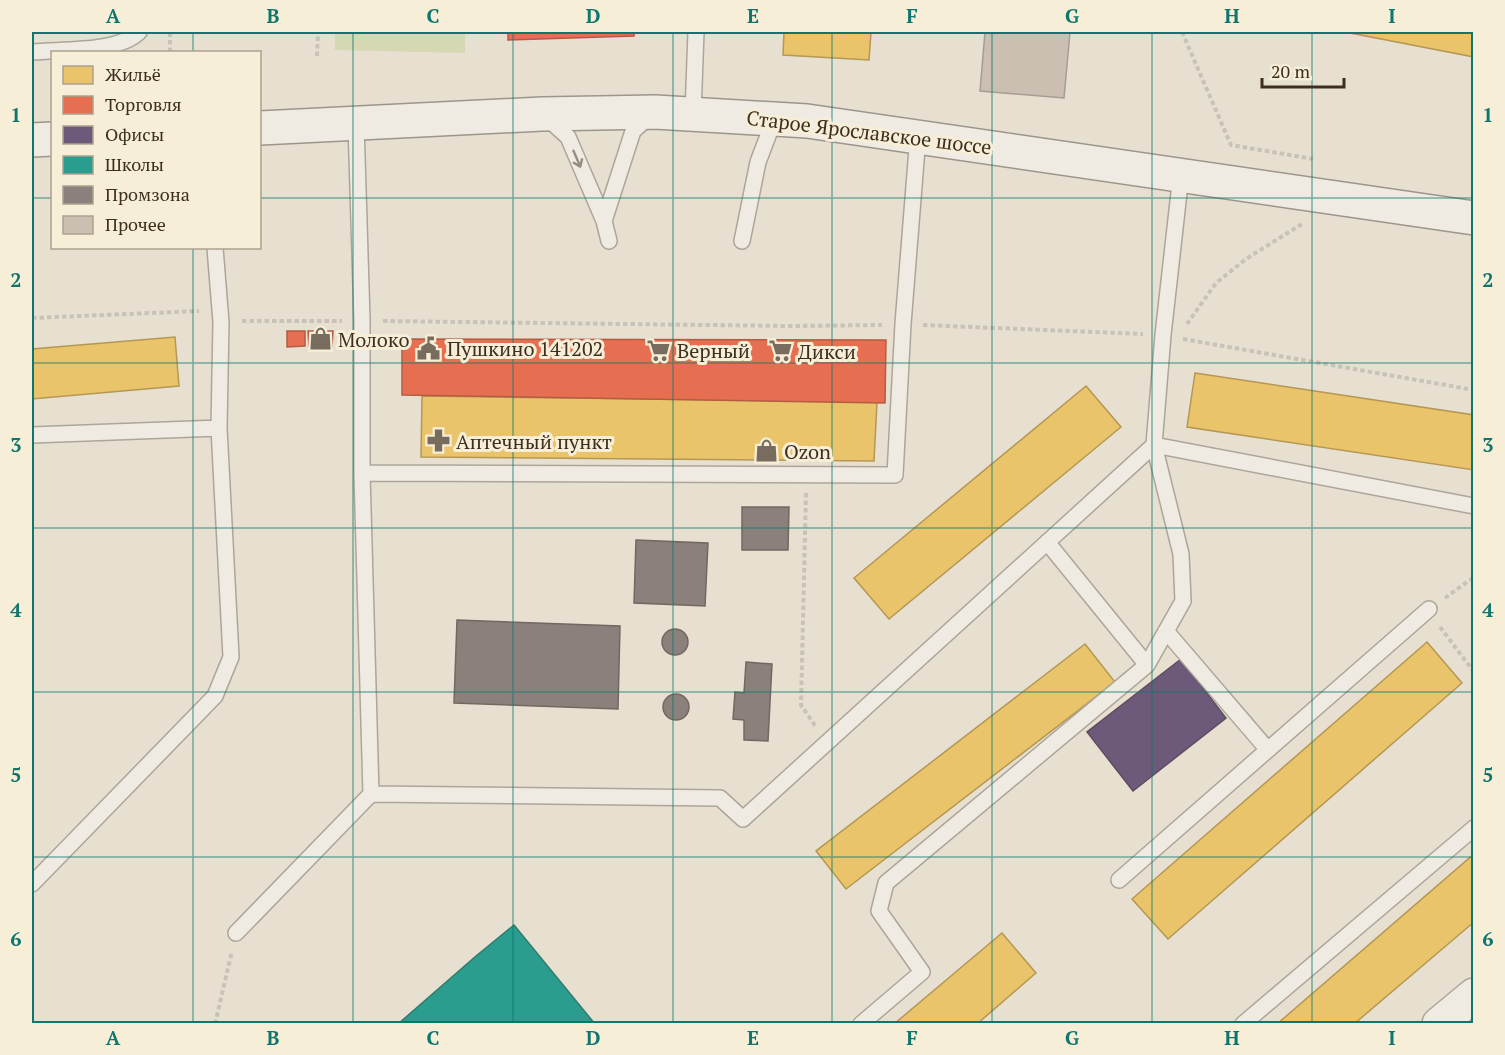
<svg xmlns="http://www.w3.org/2000/svg" width="1505" height="1055" viewBox="0 0 1505 1055" font-family="'PT Serif',serif">
<style>
.green{fill:#d6d7b3}
.homes{fill:#e9c46a;stroke:#b59754;stroke-width:1.5}
.shops{fill:#e76f51;stroke:#b45c42;stroke-width:1.5}
.offices{fill:#6d597a;stroke:#5f4c5f;stroke-width:1.5}
.schools{fill:#2a9d8f;stroke:#307c6e;stroke-width:1.5}
.industry{fill:#8a817c;stroke:#736860;stroke-width:1.5}
.building{fill:#cbbfb2;stroke:#a89c90;stroke-width:1.5}
.lines{fill:none;stroke-linecap:round;stroke-linejoin:round}
.service-casing{stroke:#ada599;stroke-width:18}
.tertiary-casing{stroke:#ada599;stroke-width:36}
.secondary-casing{stroke:#9c958a;stroke-width:36}
.path{stroke:#c8c2b9;stroke-width:4;stroke-dasharray:4.5 3;stroke-linecap:butt}
.service{stroke:#efebe3;stroke-width:15}
.tertiary{stroke:#efebe3;stroke-width:33}
.secondary{stroke:#efebe3;stroke-width:33}
.oneway{stroke:#968c82}
.grid{fill:none;stroke:#0f766e;stroke-width:1.5;stroke-opacity:0.55}
.labels{text-anchor:middle;dominant-baseline:central;stroke-width:6;stroke-linejoin:round;paint-order:stroke}
.street-label{font-size:20px;fill:#3d2e20;stroke:#f7eed8}
.poi-label{font-size:20px;fill:#3d2e20;stroke:#f7eed8;text-anchor:start}
.neatline{fill:none;stroke:#0f766e;stroke-width:2}
.grid-label{font-size:20px;text-anchor:middle;font-weight:bold;fill:#0f766e}
</style>
<rect width="100%" height="100%" fill="#e7e0d1"/>
<path class="green" d="M335,32H465V53L335,50Z"/>
<path class="homes" d="M784,32H871L869,60L783,55Z
M1345,32H1474V57Z
M175,337L179,386L32,399V349Z
M1195,373L1474,415V470L1187,427Z
M1086,386L1121,427L889,619L854,578Z
M422,396L877,402L874,461L421,457Z
M1427,642L1462,683L1168,939L1132,899Z
M1085,644L1115,682L846,889L816,851Z
M1474,854V922L1354,1024H1277Z
M1002,933L1036,973L977,1024H894Z"/>
<path class="shops" d="M508,32H634V36L508,40Z
M287,331H305V346L287,347Z
M308,331H333L332,347H309Z
M402,339L886,340L885,403L402,395Z"/>
<path class="offices" d="M1181,659L1226,718L1133,791L1087,732Z"/>
<path class="schools" d="M514,925L595,1024H398L476,956Z"/>
<path class="industry" d="M742,507H789L788,550H742Z
M636,540L708,543L705,606L634,603Z
M457,620L620,626L618,709L454,703Z
M662 642a13 13 0 1 1 26 0a13 13 0 1 1-26 0Z
M746,662L772,664L768,741L744,740V720L733,719L735,692L744,693Z
M663 707a13 13 0 1 1 26 0a13 13 0 1 1-26 0Z"/>
<path class="building" d="M985,32H1070L1064,98L980,91Z"/>
<g class="lines">
<defs>
<path id="service" d="M32,52C62,49 117,53 139,32
M693,113L696,32
M547,118L568,137L604,221L609,241
M356,124L362,320V473L895,475L903,324L918,136
M1181,175L1163,335L1154,445L1474,506
M604,221L633,131L650,116
M742,241L758,162L774,120
M32,435L219,428
M362,473L371,794L720,798L743,819L1154,445L1181,554L1183,601L1147,665L886,883L879,911L922,972L861,1024
M1047,542L1147,665
M1166,631L1268,750
M1119,880L1429,609
M32,884L215,696L231,657L219,428L221,322L215,248
M236,933L371,794
M1243,1024L1474,828"/>
<path id="tertiary" d="M1439,1024L1474,995"/>
<path id="secondary" d="M260,128L542,114L655,112L807,121L1474,218
M32,140L52,139"/>
</defs>
<use href="#service" class="service-casing"/>
<use href="#tertiary" class="tertiary-casing"/>
<use href="#secondary" class="secondary-casing"/>
<path class="path" d="M1182,32L1231,145L1313,159
M170,52V32
M317,56L318,32
M32,318L199,311
M242,321H342
M383,321L789,326L882,325
M1187,324L1216,283L1246,259L1302,224
M923,325L1143,334
M1183,339L1474,390
M806,493L801,705L816,727
M1445,598L1474,577
M1440,627L1474,672
M215,1024L232,951"/>
<use href="#service" class="service"/>
<use href="#tertiary" class="tertiary"/>
<use href="#secondary" class="secondary"/>
</g>
<defs><path id="oneway-shaft" d="M-6 0H5M1.5-3L5.5 0L1.5 3" fill="none" stroke-width="1.6" stroke-linecap="round" stroke-linejoin="round" transform="scale(1.5)"/></defs>
<use class="oneway" href="#oneway-shaft" transform="translate(577 159) rotate(67)"/>
<path class="grid" d="M193,32V52M353,32V1024M513,32V1024M673,32V1024M832,32V1024M992,32V1024M1152,32V1024M1312,32V1024M32,198H52M260,198H1474M193,248V1024M32,363H1474M32,528H1474M32,692H1474M32,857H1474"/>
<defs>
<symbol id="shop-bare" viewBox="-9 -9 18 18"><path d="M-5-2.5h2.3a2.7 3.5 0 0 1 5.4 0H5L5.5 6h-11ZM-1.5-2.5h3a1.5 2.3 0 0 0-3 0Z" fill="#786c5e" stroke="#f7eed8" stroke-width="2.5" paint-order="stroke"/></symbol>
<symbol id="civic-bare" viewBox="-9 -9 18 18"><path d="M-.6-6.5H3V-4.5H.6V-3L4-1V1h2V6H-6V1h2V-1L-.6-3ZM-1.2 2.5V6h2.4V2.5Z" fill="#786c5e" stroke="#f7eed8" stroke-width="2.5" paint-order="stroke"/></symbol>
<symbol id="supermarket-bare" viewBox="-9 -9 18 18"><path d="M-6-5.5h2.5l.6 2H6L4.5 2H-2.5L-4.4-4H-6ZM-1.5 3.2a1.3 1.3 0 1 0 .1 0ZM3 3.2a1.3 1.3 0 1 0 .1 0Z" fill="#786c5e" stroke="#f7eed8" stroke-width="2.5" paint-order="stroke"/></symbol>
<symbol id="pharmacy-bare" viewBox="-9 -9 18 18"><path d="M-2-6h4v4h4v4h-4v4h-4v-4h-4v-4h4Z" fill="#786c5e" stroke="#f7eed8" stroke-width="2.5" paint-order="stroke"/></symbol>
</defs>
<g fill-rule="evenodd">
<use href="#shop-bare" x="304" y="322" width="33" height="33"/>
<use href="#civic-bare" x="412" y="332" width="33" height="33"/>
<use href="#supermarket-bare" x="642" y="334" width="33" height="33"/>
<use href="#supermarket-bare" x="764" y="334" width="33" height="33"/>
<use href="#pharmacy-bare" x="422" y="424" width="33" height="33"/>
<use href="#shop-bare" x="750" y="434" width="33" height="33"/>
</g>
<g class="labels">
<g class="street-label">
<text transform="translate(869 132) rotate(7)">Старое Ярославское шоссе</text>
</g>
<g class="poi-label">
<text x="338" y="339">Молоко</text>
<text x="447" y="348">Пушкино 141202</text>
<text x="677" y="350">Верный</text>
<text x="798" y="351">Дикси</text>
<text x="456" y="441">Аптечный пункт</text>
<text x="784" y="451">Ozon</text>
</g>
</g>
<rect width="1505" height="1055" fill="none" stroke="#f7eed8" stroke-width="66"/>
<rect x="51" y="51" width="210" height="198" fill="#f7eed8" stroke="#ada18e" stroke-width="1.5"/>
<rect x="63" y="66" width="30" height="18" fill="#e9c46a" stroke="#ada18e" stroke-width="1.5"/>
<text x="105" y="81" font-size="18" fill="#3d2e20">Жильё</text>
<rect x="63" y="96" width="30" height="18" fill="#e76f51" stroke="#ada18e" stroke-width="1.5"/>
<text x="105" y="111" font-size="18" fill="#3d2e20">Торговля</text>
<rect x="63" y="126" width="30" height="18" fill="#6d597a" stroke="#ada18e" stroke-width="1.5"/>
<text x="105" y="141" font-size="18" fill="#3d2e20">Офисы</text>
<rect x="63" y="156" width="30" height="18" fill="#2a9d8f" stroke="#ada18e" stroke-width="1.5"/>
<text x="105" y="171" font-size="18" fill="#3d2e20">Школы</text>
<rect x="63" y="186" width="30" height="18" fill="#8a817c" stroke="#ada18e" stroke-width="1.5"/>
<text x="105" y="201" font-size="18" fill="#3d2e20">Промзона</text>
<rect x="63" y="216" width="30" height="18" fill="#cbbfb2" stroke="#ada18e" stroke-width="1.5"/>
<text x="105" y="231" font-size="18" fill="#3d2e20">Прочее</text>
<path d="M1262 78v9h82v-9" fill="none" stroke="#3d2e20" stroke-width="3"/>
<text x="1271" y="78" font-size="18" fill="#3d2e20" stroke="#f7eed8" stroke-width="4.5" paint-order="stroke">20 m</text>
<rect x="33" y="33" width="1439" height="989" class="neatline"/>
<g class="grid-label">
<text x="113" y="23">A</text>
<text x="273" y="23">B</text>
<text x="433" y="23">C</text>
<text x="593" y="23">D</text>
<text x="753" y="23">E</text>
<text x="912" y="23">F</text>
<text x="1072" y="23">G</text>
<text x="1232" y="23">H</text>
<text x="1392" y="23">I</text>
<text x="16" y="122">1</text>
<text x="1488" y="122">1</text>
<text x="16" y="287">2</text>
<text x="1488" y="287">2</text>
<text x="16" y="452">3</text>
<text x="1488" y="452">3</text>
<text x="16" y="617">4</text>
<text x="1488" y="617">4</text>
<text x="16" y="782">5</text>
<text x="1488" y="782">5</text>
<text x="16" y="946">6</text>
<text x="1488" y="946">6</text>
<text x="113" y="1045">A</text>
<text x="273" y="1045">B</text>
<text x="433" y="1045">C</text>
<text x="593" y="1045">D</text>
<text x="753" y="1045">E</text>
<text x="912" y="1045">F</text>
<text x="1072" y="1045">G</text>
<text x="1232" y="1045">H</text>
<text x="1392" y="1045">I</text>
</g>
</svg>
